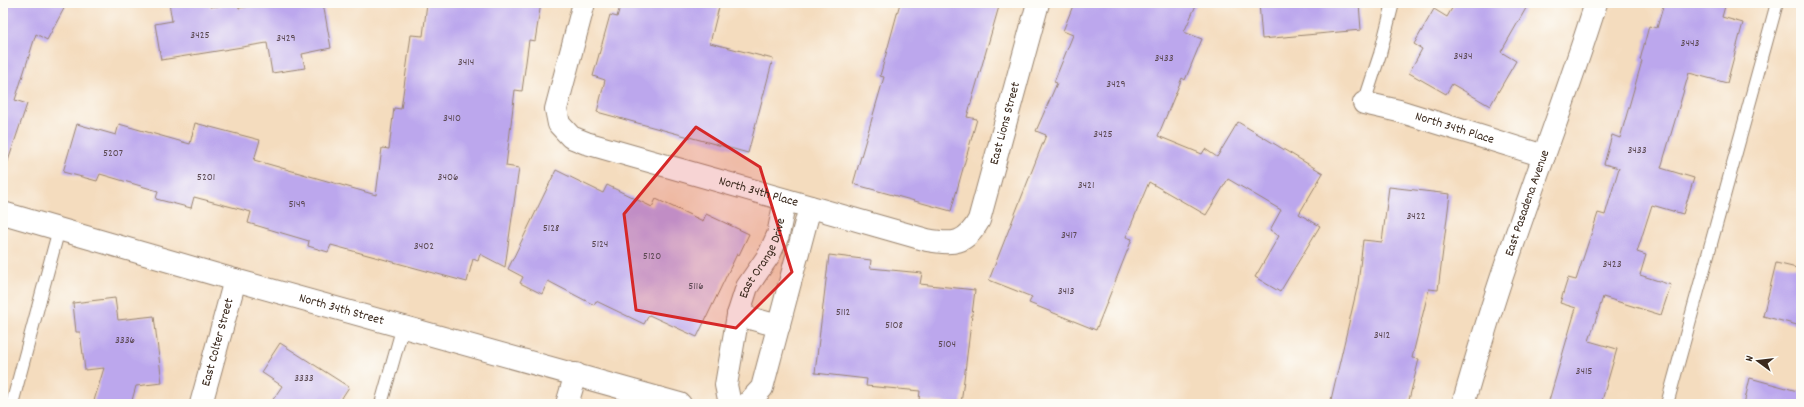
<svg xmlns="http://www.w3.org/2000/svg" width="1804" height="407" viewBox="0 0 1804 407" font-family="Dekko,sans-serif">
<style>
.building{fill:#bca7ed}
.lines{fill:none;stroke-linecap:round;stroke-linejoin:round}
.service-casing{stroke:#98836e;stroke-width:14}
.minor-casing{stroke:#98836e;stroke-width:24}
.service{stroke:#fff;stroke-width:12}
.minor{stroke:#fff;stroke-width:22}
.marked{fill:#d62828;fill-opacity:0.2;stroke:#d62828;stroke-width:3;stroke-linejoin:round}
.labels{text-anchor:middle;dominant-baseline:central;stroke-width:3.5;stroke-linejoin:round;paint-order:stroke}
.number-label{font-size:11px;fill:#5b4952}
.street-label{font-size:13px;fill:#3b2a1e;stroke:#fdfcf7}
</style>
<rect width="100%" height="100%" fill="#fdfcf7"/>
<filter id="ink" filterUnits="userSpaceOnUse"><feTurbulence type="fractalNoise" baseFrequency=".025" numOctaves="2"/><feDisplacementMap in="SourceGraphic" scale="8" xChannelSelector="R" yChannelSelector="G"/><feConvolveMatrix kernelMatrix="1 2 1 2 8 2 1 2 1" color-interpolation-filters="sRGB"/></filter>
<filter id="wash" filterUnits="userSpaceOnUse"><feTurbulence type="fractalNoise" baseFrequency=".012" numOctaves="4" result="noise"/><feDisplacementMap in="SourceGraphic" scale="16" xChannelSelector="R" yChannelSelector="G"/><feGaussianBlur stdDeviation="0.9" result="paint"/><feColorMatrix in="noise" values="0 0 0 0 0 0 0 0 0 0 0 0 0 0 0 0 0 1.4 0 .05"/><feComposite in="paint" operator="in"/></filter>
<g filter="url(#wash)">
<rect width="100%" height="100%" fill="#f4dcbe"/>
<g id="blocks">
<path class="building" d="M3,3H67L47,40L36,34L15,100L27,104L7,164L3,163Z
M169,3H210V7L238,3L239,8L269,3H323L331,48L302,54L305,68L272,73L267,43L161,60L155,24L172,21Z
M427,3H541L535,41L529,40L522,91L515,90L506,166L519,168L505,267L480,254L478,261L473,259L467,282L331,245L328,252L308,246L309,241L248,223L251,212L194,197L191,208L156,199L158,191L100,174L97,181L63,172L77,124L116,135L119,124L190,144L195,123L260,140L254,160L376,195L382,148L389,149L394,108L401,109L411,35L423,36Z
M621,3H720L710,43L773,59L748,153L597,112L605,80L593,76L610,15L617,17Z
M900,3H1000L967,117L977,119L951,211L853,184L884,77L880,76Z
M1074,3H1197L1184,32L1202,39L1185,80L1182,78L1158,136L1202,154L1205,149L1217,157L1238,122L1323,173L1299,214L1320,226L1280,292L1255,277L1279,236L1270,230L1281,210L1228,179L1206,215L1149,182L1126,237L1132,239L1096,330L1029,303L1032,297L989,280L1046,135L1036,131L1057,83L1054,82L1073,35L1063,31Z
M1259,3H1359L1361,30L1262,39Z
M1455,3H1529L1501,52L1516,61L1490,106L1452,84L1446,94L1409,73L1422,49L1414,44L1434,9L1447,17Z
M1664,3H1726L1722,17L1743,23L1727,83L1689,73L1661,168L1694,178L1683,214L1652,205L1637,252L1646,255L1640,275L1671,285L1661,315L1603,297L1589,341L1617,349L1601,404H1548L1576,308L1560,303L1568,278L1576,280L1598,213L1605,215L1619,168L1604,164L1612,135L1620,138L1642,61L1640,60L1649,26L1657,28Z
M556,170L603,193L607,185L652,207L656,199L703,221L706,214L749,234L739,255L737,254L697,337L649,315L644,324L596,301L594,305L548,281L542,294L520,283L523,277L508,269Z
M1389,187L1450,194L1438,290L1429,289L1412,358L1419,359L1408,404H1330L1358,284L1363,240L1382,242Z
M829,255L871,260L870,268L922,273L920,284L975,290L961,404L919,400L920,391L866,386L867,379L815,373Z
M1776,263L1801,269V326L1763,316Z
M115,298L118,320L154,316L162,383L136,386L131,404H93L104,368L85,370L80,332H76L73,303Z
M280,343L349,387L338,404H270L282,386L261,372Z
M1750,378L1801,392V404H1744Z"/>
</g>
</g>
<g filter="url(#ink)">
<use href="#blocks" fill-opacity="0" stroke="#98836e" stroke-width="1"/>
<g class="lines">
<defs>
<path id="service" d="M1364,103L1380,54L1393,3
M12,404L59,229
M381,404L403,326
M1667,404L1777,3"/>
<g id="minor">
<path id="s1" d="M584,3L556,109L559,124L571,137L586,143L927,240C953,245 966,244 979,220L1038,3"/>
<path id="s2" d="M1364,103L1399,111L1544,156"/>
<path id="s3" d="M3,213L235,280L680,404"/>
<path d="M738,315L779,326"/>
<path id="s4" d="M201,404L235,280"/>
<path d="M567,404L576,374"/>
<path id="s5" d="M730,404L726,385L738,315L747,287L769,255L778,235L785,200"/>
<path d="M747,404L762,388L810,207"/>
<path id="s6" d="M1463,404C1478,353 1492,303 1510,253C1538,170 1570,87 1596,3"/>
</g>
</defs>
<use href="#service" class="service-casing"/>
<use href="#minor" class="minor-casing"/>
<use href="#service" class="service"/>
<use href="#minor" class="minor"/>
</g>
</g>
<path class="marked" d="M696,127L760,167L792,272L736,328L636,310L624,214Z"/>
<g class="labels">
<g class="number-label">
<text x="200" y="36">3425</text>
<text x="286" y="39">3429</text>
<text x="1690" y="44">3443</text>
<text x="1463" y="57">3434</text>
<text x="1164" y="59">3433</text>
<text x="466" y="63">3414</text>
<text x="1116" y="85">3429</text>
<text x="452" y="119">3410</text>
<text x="1103" y="135">3425</text>
<text x="1637" y="151">3433</text>
<text x="113" y="154">5207</text>
<text x="206" y="178">5201</text>
<text x="448" y="178">3406</text>
<text x="1086" y="186">3421</text>
<text x="297" y="205">5149</text>
<text x="1416" y="217">3422</text>
<text x="551" y="229">5128</text>
<text x="1069" y="236">3417</text>
<text x="600" y="245">5124</text>
<text x="424" y="247">3402</text>
<text x="652" y="257">5120</text>
<text x="1612" y="265">3423</text>
<text x="696" y="287">5116</text>
<text x="1066" y="292">3413</text>
<text x="843" y="313">5112</text>
<text x="894" y="326">5108</text>
<text x="1382" y="336">3412</text>
<text x="125" y="341">3336</text>
<text x="947" y="345">5104</text>
<text x="1584" y="372">3415</text>
<text x="304" y="379">3333</text>
</g>
<g class="street-label">
<text stroke="none"><textPath href="#s1" startOffset="675">East Lions Street</textPath></text>
<text stroke="none"><textPath href="#s2" startOffset="94">North 34th Place</textPath></text>
<text stroke="none"><textPath href="#s1" startOffset="338">North 34th Place</textPath></text>
<text stroke="none"><textPath href="#s6" startOffset="211">East Pasadena Avenue</textPath></text>
<text stroke="none"><textPath href="#s5" startOffset="153">East Orange Drive</textPath></text>
<text stroke="none"><textPath href="#s3" startOffset="352">North 34th Street</textPath></text>
<text stroke="none"><textPath href="#s4" startOffset="64">East Colter Street</textPath></text>
</g>
</g>
<rect width="1804" height="407" fill="none" stroke="#fdfcf7" stroke-width="16"/>
<g transform="translate(1758 361) rotate(285)" stroke="#fdfcf7" stroke-width="3" paint-order="stroke">
<path d="M0-3L7 15L0 10L-7 15Z" fill="#3b2a1e"/>
<text y="-6" font-size="11" font-weight="bold" text-anchor="middle" fill="#3b2a1e">N</text>
</g>
</svg>
